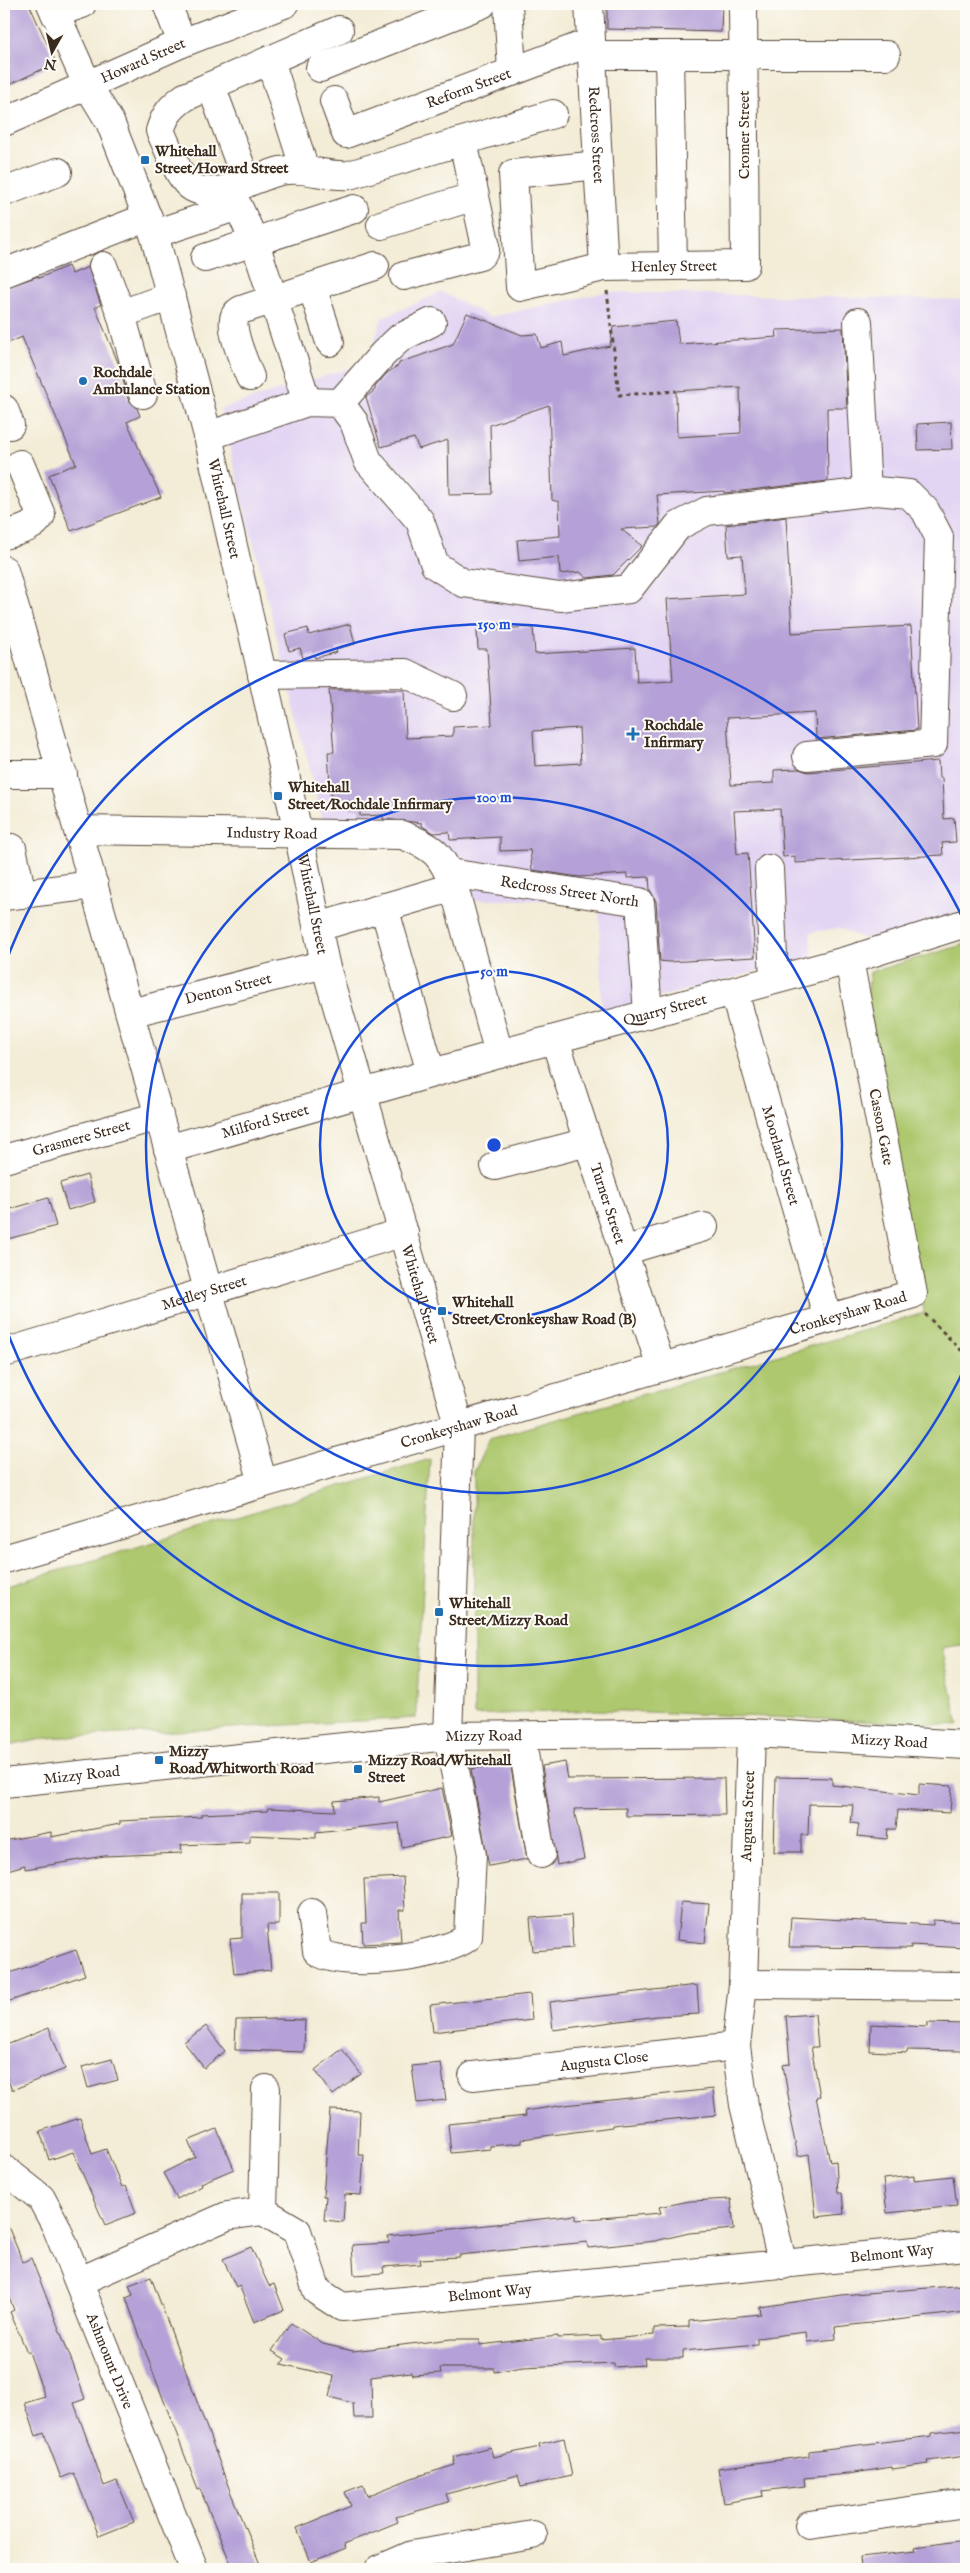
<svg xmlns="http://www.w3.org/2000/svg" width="970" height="2573" viewBox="0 0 970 2573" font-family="'IM FELL English',serif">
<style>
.built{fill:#e2d4f3}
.green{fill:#adc86e;stroke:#747946}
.building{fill:#b5a1d7;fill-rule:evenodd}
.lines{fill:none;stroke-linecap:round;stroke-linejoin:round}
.minor-casing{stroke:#57473a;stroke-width:30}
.path{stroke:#57473a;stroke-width:3;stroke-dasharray:4 4;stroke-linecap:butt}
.minor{stroke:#fff;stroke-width:28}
.ring{fill:none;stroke:#1d4ed8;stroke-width:2.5}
.poi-dot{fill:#1f6fb2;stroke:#fdfcf7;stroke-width:2}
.labels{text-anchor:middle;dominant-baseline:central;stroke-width:4;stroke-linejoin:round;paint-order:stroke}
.street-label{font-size:15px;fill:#3b2a1e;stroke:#fdfcf7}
.poi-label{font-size:15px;font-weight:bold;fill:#3b2a1e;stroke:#fdfcf7;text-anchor:start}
.centre{fill:#1d4ed8;stroke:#fdfcf7;stroke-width:2.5}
.ring-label{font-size:15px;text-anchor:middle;font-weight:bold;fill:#1d4ed8;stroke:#fdfcf7;stroke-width:4;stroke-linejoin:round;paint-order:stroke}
</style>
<rect width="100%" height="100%" fill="#fdfcf7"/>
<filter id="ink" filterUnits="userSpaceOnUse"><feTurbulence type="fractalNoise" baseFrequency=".02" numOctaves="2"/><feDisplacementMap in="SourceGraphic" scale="10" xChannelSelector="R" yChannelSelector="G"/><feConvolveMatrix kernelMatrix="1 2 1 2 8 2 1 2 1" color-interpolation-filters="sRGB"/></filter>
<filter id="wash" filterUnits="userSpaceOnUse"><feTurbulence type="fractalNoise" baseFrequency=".0096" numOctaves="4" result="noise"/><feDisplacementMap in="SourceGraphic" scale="20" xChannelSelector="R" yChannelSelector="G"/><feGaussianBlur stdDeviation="1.12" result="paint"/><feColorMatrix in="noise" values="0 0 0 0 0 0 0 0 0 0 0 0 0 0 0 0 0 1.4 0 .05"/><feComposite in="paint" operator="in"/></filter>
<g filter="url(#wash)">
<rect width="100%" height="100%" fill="#f3ecd6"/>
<path class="built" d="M441,292L490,317L606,292L966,300V894L950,920L868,941L839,928L810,933L812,957L602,1012L599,900H468L437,845L327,839L220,409L368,362L382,318Z"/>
<path class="green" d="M966,944V1644L942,1648L959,1725L598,1710L474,1715V1472L489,1439L924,1313L867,996L870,972Z
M430,1459L416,1718L47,1738L4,1747V1587Z"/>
<g id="blocks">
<path class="building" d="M4,4H29L56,63L4,87Z
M607,4H722L721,32L607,29Z
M68,266L72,274L88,267L101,305L95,307L119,365L128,399L137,408L140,416L127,422L161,497L71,531L49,475L76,464L22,337L4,345V288L38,276L39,278Z
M467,313L522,335L537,334L541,348L562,342L564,356L610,346L613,327L676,321L679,344L777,337L776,330L843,328L847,408H827L828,481L724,493V491L657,495L660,524L657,527L621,529L642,546L613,575L587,578L580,572L560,574L559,557L519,561L517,540L560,536L559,502L552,500L549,405L490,425L492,494L449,495L448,440L419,449L414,438L381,447L366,397L375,390V387L387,373L399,365V363L453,344ZM740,387L741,433L677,437L676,391Z
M951,422L952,449L918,450L917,424Z
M786,517L792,633L911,626L917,730L816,739L815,713L727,718L731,785L774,783V770L799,769L808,772L938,761L939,778H942L944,819L954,818L956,842L942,843L943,855L795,863V856L783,857L780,809L734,811L737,854L748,853L755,957L669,962L660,961L656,901L650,890L649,877L627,878V874L579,877L532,870L530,850L500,851V837L450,840L449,832L434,833L422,826V823L383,819V815L360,816V808H350V801L331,802L328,752H334L329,690H404L406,738L453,736V727L492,725L487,649H478L477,630L533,627L535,654L635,648L637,683L673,681L667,599L745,594L742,555L728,556L726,525ZM579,728L581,763L535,766L533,731Z
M350,624L355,644L336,649L337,652L315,658L314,655L303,658L300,648L289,651L285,634L308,628L309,635Z
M87,1175L95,1202L68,1210L60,1183Z
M48,1198L56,1226L4,1240V1211Z
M510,1762L527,1859L489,1866L471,1769Z
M565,1762L568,1779L724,1778L725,1815L626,1816V1808L574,1809L584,1859L557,1865L542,1766Z
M776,1777L832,1778V1785L919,1795V1784L952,1786L950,1813L898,1810L896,1829H888L887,1839L857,1836L859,1824L851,1823L853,1805L809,1804L808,1835H801V1852H774Z
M442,1788L452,1836L402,1847L399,1823L316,1832V1838L250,1835V1842L181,1845L182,1853L104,1856L25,1869V1865L4,1871V1841L51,1832V1837L120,1824V1821L201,1817V1814L267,1811L268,1808L335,1811L334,1801L379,1797V1802Z
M403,1877L405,1910H399L401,1942L363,1944L362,1923H366L364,1879Z
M242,1893H279V1925H267L271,1970L234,1974L230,1939L242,1938Z
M681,1902L709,1904L705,1943L677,1940Z
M571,1915L573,1948L533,1951L530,1918Z
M791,1917L933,1925V1920L966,1922V1948L911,1945V1948L789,1947Z
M76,1950L85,1975L4,2003V1975Z
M697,1985L699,2014L657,2016L553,2030L550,2002Z
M530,1994L532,2020L433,2032L430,2005Z
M815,2014L818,2047H811L820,2096L816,2097L830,2162L836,2161L838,2193H842L844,2214L816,2217L809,2154L798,2156L790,2119L792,2118L783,2065L790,2064L786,2016Z
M275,2019L305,2020L304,2052L235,2050L236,2020Z
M927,2023L964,2024L963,2051L907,2050V2053L870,2051L871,2024L927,2027Z
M206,2026L225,2051L204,2068L184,2042Z
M49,2028L65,2069L12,2090L4,2071V2046Z
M342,2049L361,2074L333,2095L315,2070Z
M112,2059L118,2080L88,2088L82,2067Z
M441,2063L446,2100L417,2103L412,2066Z
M713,2089L716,2115L612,2125V2127L522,2139V2143L490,2146V2149L451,2153L448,2124L526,2116L525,2111L565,2105Z
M330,2110L360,2111L358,2155H364L361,2195L345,2194L343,2222L324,2220L326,2196H323Z
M80,2118L92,2154L106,2149L122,2187L126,2186L136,2213L105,2225L73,2152L49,2160L40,2131Z
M217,2129L234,2169L201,2183L202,2186L177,2199L163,2173L195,2157L188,2141Z
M914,2176V2180L953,2176L957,2206L887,2213L883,2179Z
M731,2199L734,2229L689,2233L655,2241L588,2248L587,2242L459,2255V2257L420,2259L421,2264L383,2267L384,2273L354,2275L352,2245L389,2243L388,2236L576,2215V2220L661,2213L659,2207L690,2201Z
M4,2217L23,2262L31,2258L73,2364L85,2399L74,2403L104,2486L117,2481L134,2522L99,2536L74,2473L61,2478L44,2433L36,2436L25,2403L45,2397L29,2352H27L10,2312L14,2310L4,2286Z
M251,2247L269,2286L274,2284L284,2310L254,2322L239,2285L236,2287L223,2259Z
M151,2277L230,2491L262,2569H233L200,2489L198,2490L151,2367L126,2298L133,2295L129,2285Z
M966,2285V2312L835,2327L836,2339L807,2342L806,2332L757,2338V2344L683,2351V2358H644L645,2365L614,2367V2363L523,2367L494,2372V2368H440L441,2373L412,2375L411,2372L371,2377L372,2418H354L353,2403L329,2397L334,2376L281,2364L285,2359L272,2351L291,2323L323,2344L353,2351L451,2339H480V2345L558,2336V2338L601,2336V2340L654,2335V2328L689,2327V2321L761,2314L760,2307L841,2295Z
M966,2429V2456L928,2461L929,2464L892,2469V2467L848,2474L804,2478L805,2486L762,2491L763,2496L724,2503L718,2468L809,2456V2451L932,2436V2433Z
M564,2438L572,2476L521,2487L518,2475L446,2494L449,2502L396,2517L398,2522L344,2544L346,2548L311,2562L297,2528L351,2506L345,2492L363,2485L367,2496L412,2478L455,2465L453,2457L490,2447L493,2457L540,2447L539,2444Z
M966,2540V2569H861L860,2557L916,2551L915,2547Z"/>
</g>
</g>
<g filter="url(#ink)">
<use href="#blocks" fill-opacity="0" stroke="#57473a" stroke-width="1"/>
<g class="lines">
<defs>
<g id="minor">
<path id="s1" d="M51,4L87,84L110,122L154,234L208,436L298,832L325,964L459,1427L448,1736L472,1855L468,1937C444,1957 342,1970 317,1951L312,1913"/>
<path d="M167,4L182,43"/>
<path d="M508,4L512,72"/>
<path id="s2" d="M589,4L604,267"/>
<path d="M55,13L82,4"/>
<path d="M339,30L185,97C171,107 165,114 160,131C168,147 175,169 186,182C206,206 256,177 280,171C304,166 326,177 349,175L553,114"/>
<path d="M592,55H886"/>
<path d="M669,55L673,265"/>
<path d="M270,60L305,170"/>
<path d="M320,68L482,4"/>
<path d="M211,86L247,183"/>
<path id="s3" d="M334,101L346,134L591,42"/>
<path id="s4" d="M4,122L182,43L284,4"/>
<path id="s5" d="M598,165L513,174L520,287L604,267L745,265L743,4"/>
<path d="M4,192L58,172"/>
<path d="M381,225L475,196"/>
<path d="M154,234L238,206L255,243L307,402"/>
<path d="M205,258L354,209"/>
<path d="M103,266L121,314L143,394"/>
<path d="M4,273L148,217"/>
<path d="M404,276L480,256L485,250V242L463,142"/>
<path d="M312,287L330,342"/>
<path d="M121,314L171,296"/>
<path d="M858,322L867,492"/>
<path d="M250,377C245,364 227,325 236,314C238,311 243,309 247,308L375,266"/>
<path d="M340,403L383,354L400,338L432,322"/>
<path d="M4,409L10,425"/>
<path d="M208,436L307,402L340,403L354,422L368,461L420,521L435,565L463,583L560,597L629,589L678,526L707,511L876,491L909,494L925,510L939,537L933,744L807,756"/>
<path d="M4,535C17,531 34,529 41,515L20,464"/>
<path d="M4,570L263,1483"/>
<path d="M262,675L405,673L453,696"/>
<path d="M4,774H63"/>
<path id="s6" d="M78,830L402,835C434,847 442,854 454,887L499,1054"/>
<path d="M12,848L22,894"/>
<path d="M769,869L774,979"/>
<path id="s7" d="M449,873L640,902L648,1014"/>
<path d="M4,896L94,885"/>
<path d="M384,907L431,1073"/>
<path d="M318,927L454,887"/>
<path id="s8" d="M734,992L828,1319"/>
<path id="s9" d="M130,1013L325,964"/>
<path id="s10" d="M555,1040L661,1367"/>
<path id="s11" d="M168,1149L499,1054L849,960L966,923"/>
<path id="s12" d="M4,1159L159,1116"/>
<path d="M495,1166L588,1142"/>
<path d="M623,1251L704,1227"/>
<path id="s13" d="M4,1353L404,1232"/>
<path id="s14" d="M4,1559L913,1294L849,960"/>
<path d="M751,1733L743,1984L736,2046L744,2105L783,2265"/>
<path d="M521,1736L541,1854"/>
<path id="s15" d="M4,1783L448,1736L751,1733L966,1745"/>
<path d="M743,1984L966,1986"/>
<path id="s16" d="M473,2076L736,2046"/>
<path id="s17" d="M4,2169L41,2198L56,2226L194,2569"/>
<path d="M263,2211L266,2089"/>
<path id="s18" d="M80,2281L227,2216L263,2211L297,2231L317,2291L342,2307L966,2246"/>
<path d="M809,2525L966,2503"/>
<path d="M380,2569L412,2555L533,2535"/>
</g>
</defs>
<use href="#minor" class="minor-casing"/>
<path class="path" d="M607,291L619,395L676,391
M925,1314L966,1355"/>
<use href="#minor" class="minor"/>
</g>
</g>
<g class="ring">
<circle cx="494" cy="1145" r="174"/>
<circle cx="494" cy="1145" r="348"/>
<path d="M966 1365A521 521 0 0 1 4 1323M4 967A521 521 0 0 1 966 925"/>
</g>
<g class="poi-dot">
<rect x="140" y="155" width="10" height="10" rx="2.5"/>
<circle cx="83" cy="381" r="5"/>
<path d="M630.5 726.5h5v5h5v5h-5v5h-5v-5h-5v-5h5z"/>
<rect x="273" y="791" width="10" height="10" rx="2.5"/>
<rect x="437" y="1306" width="10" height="10" rx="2.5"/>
<rect x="434" y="1607" width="10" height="10" rx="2.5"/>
<rect x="154" y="1755" width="10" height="10" rx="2.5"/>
<rect x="353" y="1764" width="10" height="10" rx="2.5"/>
</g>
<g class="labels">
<g class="street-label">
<text stroke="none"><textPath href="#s4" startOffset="152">Howard Street</textPath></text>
<text stroke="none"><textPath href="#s3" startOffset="166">Reform Street</textPath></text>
<text stroke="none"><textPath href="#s2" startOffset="131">Redcross Street</textPath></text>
<text transform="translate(744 135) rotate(-90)">Cromer Street</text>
<text stroke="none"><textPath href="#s5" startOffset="355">Henley Street</textPath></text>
<text stroke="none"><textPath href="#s1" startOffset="536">Whitehall Street</textPath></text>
<text stroke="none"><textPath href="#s6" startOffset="194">Industry Road</textPath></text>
<text stroke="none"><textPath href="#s7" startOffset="122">Redcross Street North</textPath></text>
<text stroke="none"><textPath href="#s1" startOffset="941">Whitehall Street</textPath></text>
<text stroke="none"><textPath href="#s9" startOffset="101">Denton Street</textPath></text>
<text stroke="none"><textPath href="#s11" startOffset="516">Quarry Street</textPath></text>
<text stroke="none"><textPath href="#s11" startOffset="101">Milford Street</textPath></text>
<text transform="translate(881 1127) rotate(79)">Casson Gate</text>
<text stroke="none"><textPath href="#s12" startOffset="80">Grasmere Street</textPath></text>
<text stroke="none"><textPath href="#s8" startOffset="170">Moorland Street</textPath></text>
<text stroke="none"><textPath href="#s10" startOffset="172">Turner Street</textPath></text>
<text stroke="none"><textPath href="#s13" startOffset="209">Medley Street</textPath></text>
<text stroke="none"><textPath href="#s1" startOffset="1346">Whitehall Street</textPath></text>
<text stroke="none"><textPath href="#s14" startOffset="879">Cronkeyshaw Road</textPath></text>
<text stroke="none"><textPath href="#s14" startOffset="474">Cronkeyshaw Road</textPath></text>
<text stroke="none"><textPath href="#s15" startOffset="482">Mizzy Road</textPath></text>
<text stroke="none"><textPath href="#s15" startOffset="888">Mizzy Road</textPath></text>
<text stroke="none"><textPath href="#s15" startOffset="78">Mizzy Road</textPath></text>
<text transform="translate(748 1816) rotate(-88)">Augusta Street</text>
<text stroke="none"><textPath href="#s16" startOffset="132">Augusta Close</textPath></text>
<text stroke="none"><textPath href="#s18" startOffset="882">Belmont Way</textPath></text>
<text stroke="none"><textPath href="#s18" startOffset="478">Belmont Way</textPath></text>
<text stroke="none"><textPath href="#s17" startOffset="224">Ashmount Drive</textPath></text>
</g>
<g class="poi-label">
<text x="155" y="151">Whitehall<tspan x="155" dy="17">Street/Howard Street</tspan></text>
<text x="93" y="372">Rochdale<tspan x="93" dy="17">Ambulance Station</tspan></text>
<text x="644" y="725">Rochdale<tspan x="644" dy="17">Infirmary</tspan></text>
<text x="288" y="787">Whitehall<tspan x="288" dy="17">Street/Rochdale Infirmary</tspan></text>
<text x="452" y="1302">Whitehall<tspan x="452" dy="17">Street/Cronkeyshaw Road (B)</tspan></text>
<text x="449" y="1603">Whitehall<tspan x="449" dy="17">Street/Mizzy Road</tspan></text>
<text x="169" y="1751">Mizzy<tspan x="169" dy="17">Road/Whitworth Road</tspan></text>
<text x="368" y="1760">Mizzy Road/Whitehall<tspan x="368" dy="17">Street</tspan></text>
</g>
</g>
<circle cx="494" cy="1145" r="8" class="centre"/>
<g class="ring-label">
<text x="494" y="629">150 m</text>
<text x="494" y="802">100 m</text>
<text x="494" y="976">50 m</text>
</g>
<rect width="970" height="2573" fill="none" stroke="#fdfcf7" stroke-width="20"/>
<g transform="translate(52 52) rotate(188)" stroke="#fdfcf7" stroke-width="4" paint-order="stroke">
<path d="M0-4L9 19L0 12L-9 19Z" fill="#3b2a1e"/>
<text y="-8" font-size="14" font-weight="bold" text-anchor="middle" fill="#3b2a1e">N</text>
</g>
</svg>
